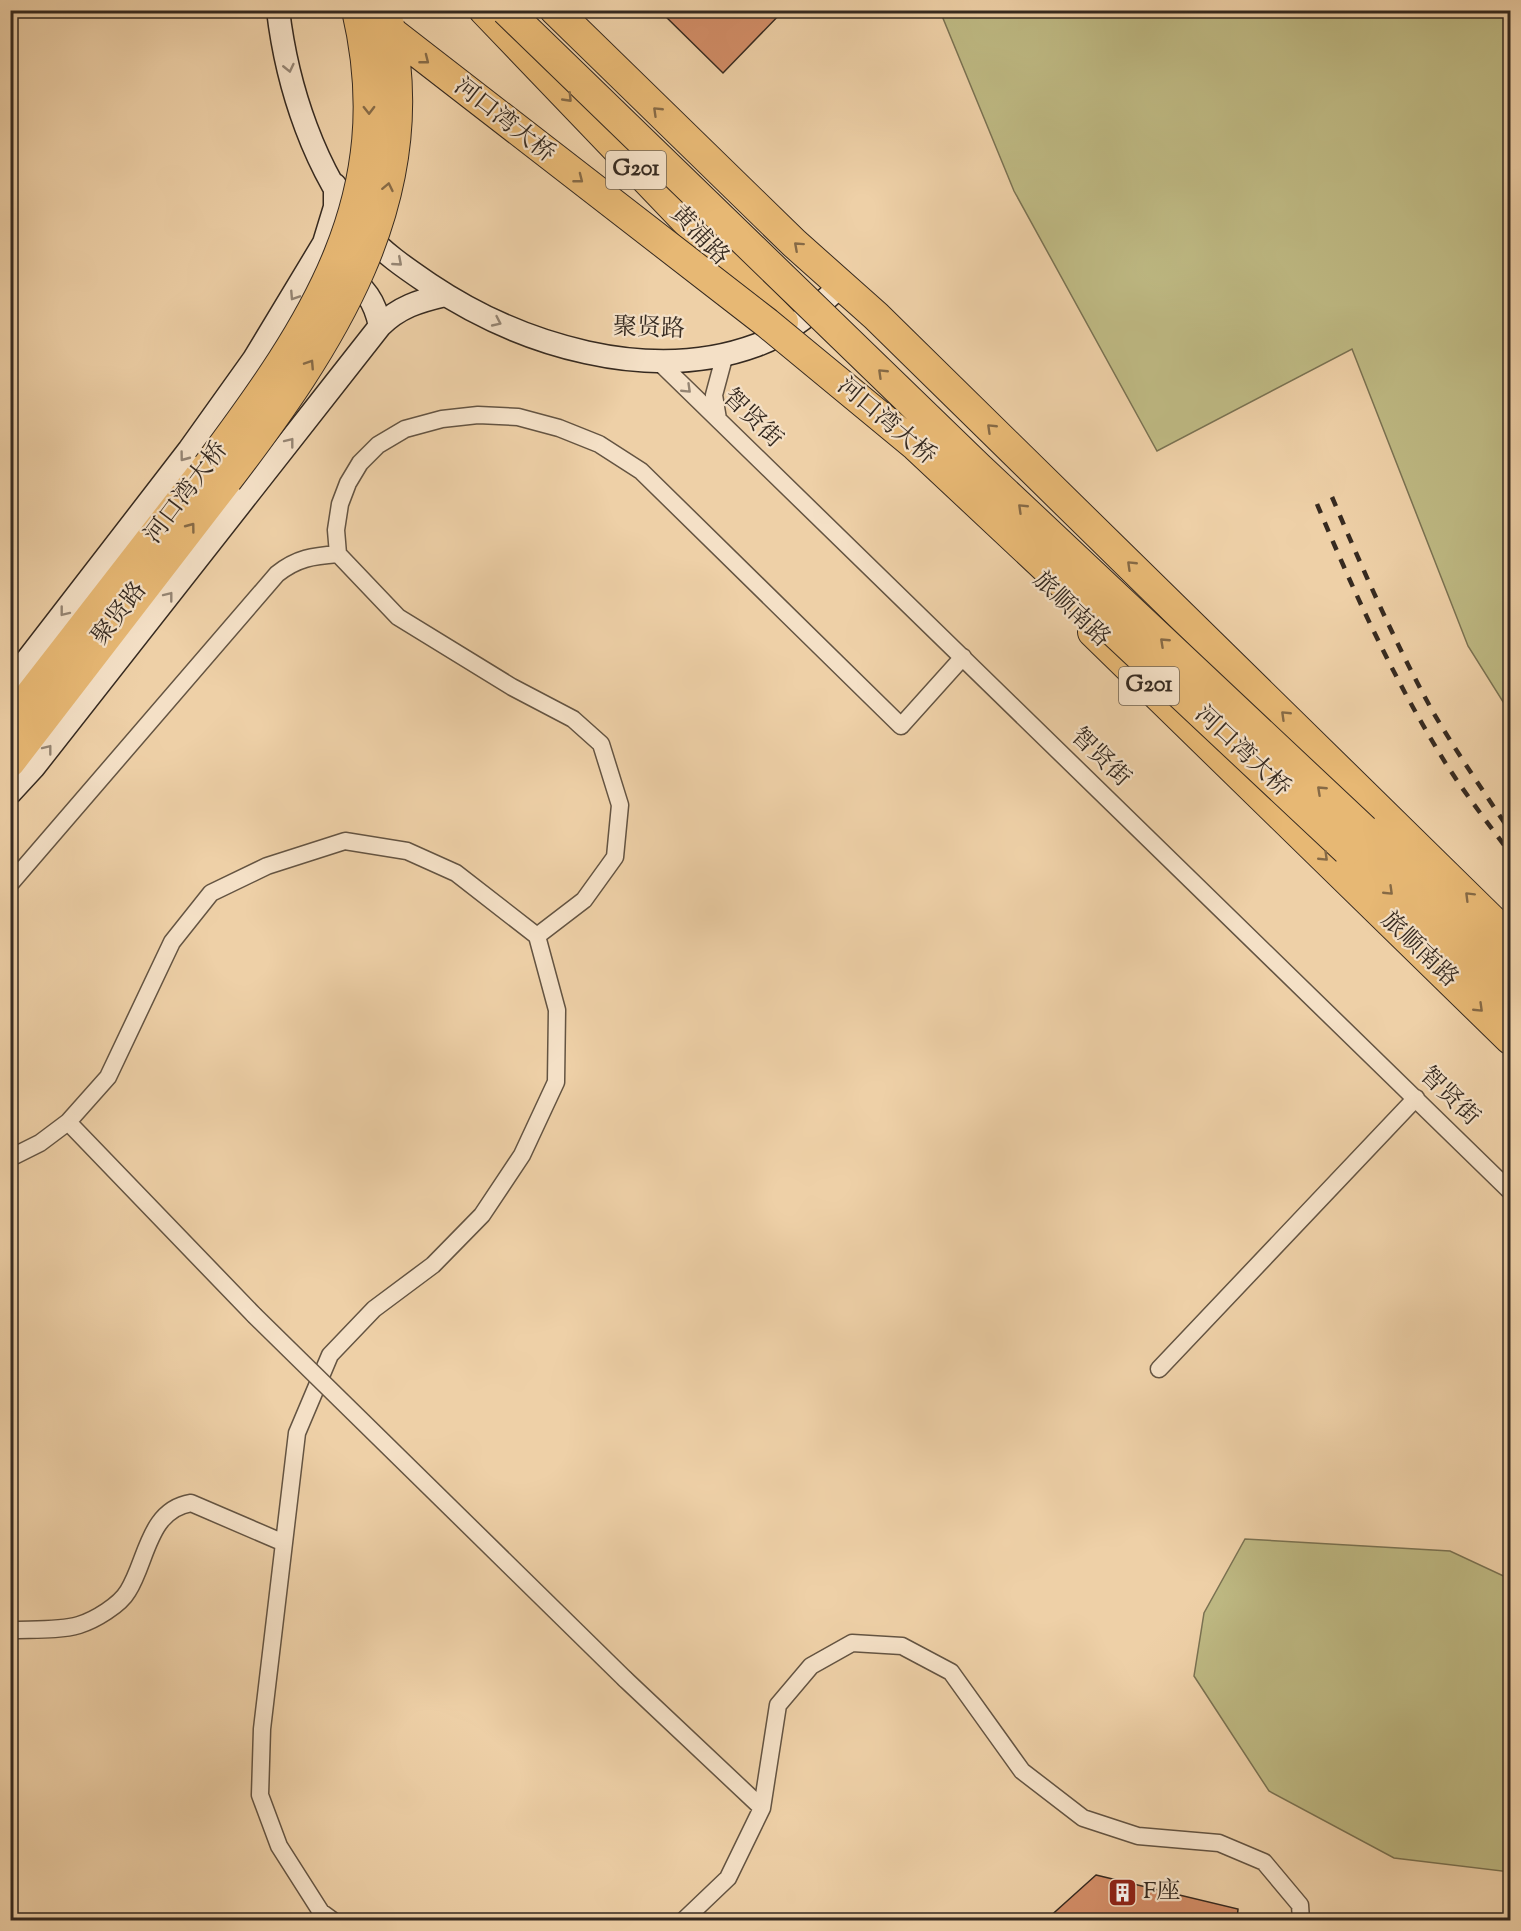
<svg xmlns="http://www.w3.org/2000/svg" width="1521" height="1931" viewBox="0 0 1521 1931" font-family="'Sorts Mill Goudy','Noto Serif SC',serif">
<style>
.green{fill:#beb983;stroke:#7a7252;stroke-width:1.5}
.building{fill:#d28d67;stroke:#362a20;stroke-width:1.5}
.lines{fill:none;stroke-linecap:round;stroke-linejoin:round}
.street-casing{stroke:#645442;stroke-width:19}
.secondary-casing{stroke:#362a20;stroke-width:25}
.highway-casing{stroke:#362a20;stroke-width:32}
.street{stroke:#f4e0c6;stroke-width:16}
.secondary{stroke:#f4e0c6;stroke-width:22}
.highway{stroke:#e7b874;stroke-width:30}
.rail{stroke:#362a20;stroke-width:4.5;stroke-dasharray:10 10;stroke-linecap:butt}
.street-bridge-casing{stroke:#645442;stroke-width:19;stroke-linecap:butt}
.highway-bridge-casing{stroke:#362a20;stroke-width:32;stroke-linecap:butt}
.street-bridge{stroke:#f4e0c6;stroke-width:16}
.highway-bridge{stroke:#e7b874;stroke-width:30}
.oneway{stroke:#866a46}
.oneway2{stroke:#958573}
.labels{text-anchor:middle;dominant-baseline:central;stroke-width:4.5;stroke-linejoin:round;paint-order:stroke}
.shield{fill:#f4e0c6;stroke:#6f6152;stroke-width:1.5}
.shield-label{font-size:22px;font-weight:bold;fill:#362a20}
.street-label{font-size:24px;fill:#362a20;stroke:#f4e0c6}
.poi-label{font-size:24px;fill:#362a20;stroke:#f4e0c6;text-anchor:start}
</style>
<rect width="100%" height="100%" fill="#eed0a7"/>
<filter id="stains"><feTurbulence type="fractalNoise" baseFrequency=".00333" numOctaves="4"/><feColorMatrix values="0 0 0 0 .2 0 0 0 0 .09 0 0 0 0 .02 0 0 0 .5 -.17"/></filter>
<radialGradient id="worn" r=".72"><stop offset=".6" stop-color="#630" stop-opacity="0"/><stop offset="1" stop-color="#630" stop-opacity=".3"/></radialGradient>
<path class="green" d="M940,11H1510V713L1468,646L1352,349L1157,451L1014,191Z
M1245,1539L1450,1551L1510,1579V1872L1394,1858L1269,1791L1194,1676L1204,1613Z"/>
<path class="building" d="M659,10H784L723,73Z
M1096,1875L1238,1909L1237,1920H1046Z"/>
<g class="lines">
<defs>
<path id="street" d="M657,360L1510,1191
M718,419L714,395L725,354
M10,884L277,574C297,558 313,556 338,554
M537,936L584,900L615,857L620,805L601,744L573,719L512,687L398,617L338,554L336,530L340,504L348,483L360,463L378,445L405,429L442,419L478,415L518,417L559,428L599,444L641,471L901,726L963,657
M68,1122L254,1315
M10,1158L40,1143L68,1122L108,1077L172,942L211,893L267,866L345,841L407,851L456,873L537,936L557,1010L556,1082L522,1155L482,1215L433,1265L374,1309L330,1355L297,1433L262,1729L260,1795L279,1846L321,1912L332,1920
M1159,1369L1416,1098
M10,1630C32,1629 59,1631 79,1625C95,1620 120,1605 128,1591C147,1561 148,1510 191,1503L284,1543
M625,1679L762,1808
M684,1920L728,1878L762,1808L778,1705L811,1666L852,1643L902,1646L951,1672L1022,1771L1083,1818L1138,1836L1219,1843L1264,1862L1300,1905L1301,1920"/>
<path id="secondary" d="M278,10C287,87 315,172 365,232C383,253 407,269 429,284C520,345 649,385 757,345C790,333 816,309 841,285
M343,274C365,286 375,302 380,326
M10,682L189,450L254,359L324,243L335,207V185
M10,793L34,767L380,326C399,307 419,301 445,295"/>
<path id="highway" d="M484,10L783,322
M555,10L794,243L876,316L1510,938
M1093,632L1510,1039
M10,721L208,466
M10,762L227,480
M1364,830L1510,973
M1353,857L1510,1007"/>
</defs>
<use href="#street" class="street-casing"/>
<use href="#secondary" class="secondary-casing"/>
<use href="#highway" class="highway-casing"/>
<use href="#street" class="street"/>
<use href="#secondary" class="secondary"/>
<use href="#highway" class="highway"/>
<path class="rail" d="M1332,497C1363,570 1395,643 1433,712C1457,753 1484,792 1510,831
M1317,504C1352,588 1390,671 1437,749C1458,785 1485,819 1510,853"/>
<defs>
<path id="street-bridge" d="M254,1315L625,1679"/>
<path id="highway-bridge" d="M363,10L767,323L916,446L1347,850
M506,10L978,467L1364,830
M208,466C314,324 401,197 357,10
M227,480C328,348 427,201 389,25"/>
</defs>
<use href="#street-bridge" class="street-bridge-casing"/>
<use href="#highway-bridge" class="highway-bridge-casing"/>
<use href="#street-bridge" class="street-bridge"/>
<use href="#highway-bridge" class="highway-bridge"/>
</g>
<defs><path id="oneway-chevron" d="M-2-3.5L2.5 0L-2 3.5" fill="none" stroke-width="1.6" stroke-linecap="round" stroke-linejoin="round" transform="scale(1.5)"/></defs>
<g class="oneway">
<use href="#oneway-chevron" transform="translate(425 60) rotate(38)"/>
<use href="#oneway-chevron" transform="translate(568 98) rotate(46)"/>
<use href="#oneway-chevron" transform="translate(369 110) rotate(89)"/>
<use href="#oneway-chevron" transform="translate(657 111) rotate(-136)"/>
<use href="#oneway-chevron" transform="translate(579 179) rotate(38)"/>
<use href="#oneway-chevron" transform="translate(388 187) rotate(-78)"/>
<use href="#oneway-chevron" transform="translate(798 246) rotate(-138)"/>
<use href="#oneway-chevron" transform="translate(310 364) rotate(-57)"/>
<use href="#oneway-chevron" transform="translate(882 373) rotate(-136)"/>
<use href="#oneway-chevron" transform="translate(991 428) rotate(-136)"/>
<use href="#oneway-chevron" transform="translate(1022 508) rotate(-136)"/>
<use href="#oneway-chevron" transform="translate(191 527) rotate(-53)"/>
<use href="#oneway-chevron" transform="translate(1131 565) rotate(-136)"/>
<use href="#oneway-chevron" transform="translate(1164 642) rotate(-137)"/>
<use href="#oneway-chevron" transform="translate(1285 715) rotate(-136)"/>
<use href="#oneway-chevron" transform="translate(1321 790) rotate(-137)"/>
<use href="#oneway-chevron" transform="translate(1324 857) rotate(44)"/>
<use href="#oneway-chevron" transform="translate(1389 891) rotate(44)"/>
<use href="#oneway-chevron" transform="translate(1469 896) rotate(-135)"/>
<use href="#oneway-chevron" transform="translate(1479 1008) rotate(44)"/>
</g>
<g class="oneway2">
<use href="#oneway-chevron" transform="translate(289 68) rotate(77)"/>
<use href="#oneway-chevron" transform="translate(398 262) rotate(41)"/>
<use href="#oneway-chevron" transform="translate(294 296) rotate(123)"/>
<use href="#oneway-chevron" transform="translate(497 322) rotate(25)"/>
<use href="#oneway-chevron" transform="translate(687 389) rotate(44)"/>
<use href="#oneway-chevron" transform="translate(290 442) rotate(-52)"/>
<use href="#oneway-chevron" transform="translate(184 457) rotate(127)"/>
<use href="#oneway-chevron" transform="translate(169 596) rotate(-52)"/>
<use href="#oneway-chevron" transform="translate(64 612) rotate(128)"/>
<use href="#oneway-chevron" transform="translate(48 749) rotate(-52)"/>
</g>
<defs>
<symbol id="building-square" viewBox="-11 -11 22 22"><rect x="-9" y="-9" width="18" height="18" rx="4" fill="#8f2418" stroke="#f4e0c6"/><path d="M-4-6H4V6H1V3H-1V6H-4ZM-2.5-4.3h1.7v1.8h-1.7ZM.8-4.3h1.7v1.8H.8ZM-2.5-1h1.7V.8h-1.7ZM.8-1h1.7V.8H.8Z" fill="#fff"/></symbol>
</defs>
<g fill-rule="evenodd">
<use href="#building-square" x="1106" y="1876" width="33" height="33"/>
</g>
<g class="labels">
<g class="shield">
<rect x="606" y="151" width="60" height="38" rx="4.5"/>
<rect x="1119" y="667" width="60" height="38" rx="4.5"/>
</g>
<g class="shield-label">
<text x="636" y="170">G201</text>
<text x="1149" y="686">G201</text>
</g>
<g class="street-label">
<text transform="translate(504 121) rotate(38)">河口湾大桥</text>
<text transform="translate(699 236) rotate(46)">黄浦路</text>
<text transform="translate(649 329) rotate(2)">聚贤路</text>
<text transform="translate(752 419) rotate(44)">智贤街</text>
<text transform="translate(886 422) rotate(40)">河口湾大桥</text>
<text transform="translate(187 493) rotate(-53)">河口湾大桥</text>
<text transform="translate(1071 610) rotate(44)">旅顺南路</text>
<text transform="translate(120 614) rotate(-52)">聚贤路</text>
<text transform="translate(1242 752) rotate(43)">河口湾大桥</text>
<text transform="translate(1100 758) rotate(44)">智贤街</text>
<text transform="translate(1419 950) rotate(44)">旅顺南路</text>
<text transform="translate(1449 1097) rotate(44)">智贤街</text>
</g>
<g class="poi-label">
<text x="1143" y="1892">F座</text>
</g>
</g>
<rect width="1521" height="1931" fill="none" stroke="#eed0a7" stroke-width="36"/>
<rect x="12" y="12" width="1497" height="1907" fill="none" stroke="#362a20" stroke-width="3"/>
<rect x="18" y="18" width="1485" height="1895" fill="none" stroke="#362a20" stroke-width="1.5"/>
<rect width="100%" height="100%" filter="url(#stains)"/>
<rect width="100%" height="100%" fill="url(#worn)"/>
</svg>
